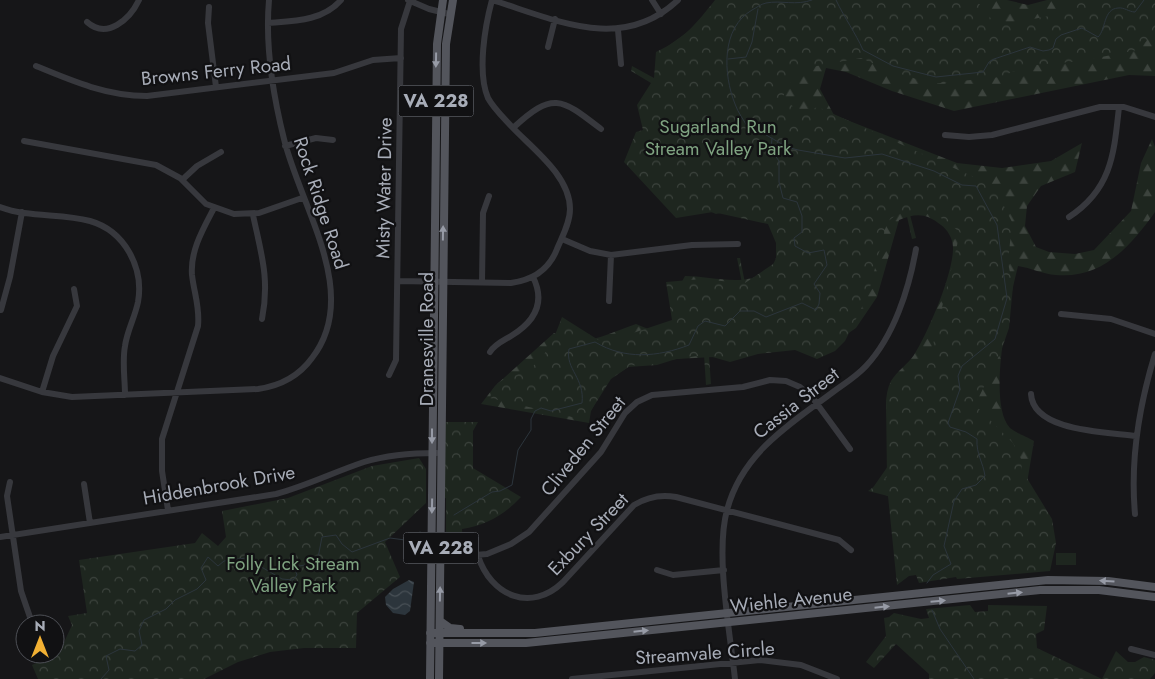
<svg xmlns="http://www.w3.org/2000/svg" width="1155" height="679" viewBox="0 0 1155 679" font-family="Jost,sans-serif">
<style>
.forest{fill:url(#forest-firs)}
.park{fill:url(#park-crowns)}
.pitch{fill:#1e261f}
.water{fill:url(#water-waves)}
.lines{fill:none;stroke-linecap:round;stroke-linejoin:round}
.stream{stroke:#2c353c;stroke-width:1}
.minor{stroke:#37383d;stroke-width:6}
.major{stroke:#53555c;stroke-width:8}
.oneway{fill:#979ba6}
.labels{text-anchor:middle;dominant-baseline:central;stroke-width:4.5;stroke-linejoin:round;paint-order:stroke}
.shield{fill:#111113;stroke:#7b7e86;stroke-width:1}
.shield-label{font-size:18px;font-weight:bold;fill:#a8adb8}
.street-label{font-size:19px;fill:#a8adb8;stroke:#111113}
.park-label{font-size:19px;fill:#7fa381;stroke:#111113}
</style>
<defs>
<pattern id="forest-firs" width="22" height="20" patternUnits="userSpaceOnUse" patternTransform="scale(1.25)"><rect width="22" height="20" fill="#1e261f"/><path d="M5 1l3.5 6h-7zM16 11l3.5 6h-7z" fill="#3c433d"/></pattern>
<pattern id="park-crowns" width="20" height="18" patternUnits="userSpaceOnUse" patternTransform="scale(1.25)"><rect width="20" height="18" fill="#1e261f"/><path d="M2 6a3 3 0 1 1 6 0M12 15a3 3 0 1 1 6 0" fill="none" stroke="#3c433d"/></pattern>
<pattern id="water-waves" width="16" height="10" patternUnits="userSpaceOnUse" patternTransform="scale(1.25)"><rect width="16" height="10" fill="#2c353c"/><path d="M0 5q4-4 8 0t8 0" fill="none" stroke="#485056"/></pattern>
</defs>
<rect width="100%" height="100%" fill="#161618"/>
<path class="forest" d="M760,0H1007L1028,5L1047,0H1155V76L1129,75L954,111L892,91L846,72L826,68L820,89L834,115L957,163L1002,168L1051,161L1082,143L1075,172L1041,186L1027,206L1025,226L1036,247L1049,252L1075,254L1094,250L1131,211L1141,163L1152,139L1155,147V212C1130,247 1102,279 1056,275C1043,274 1031,268 1018,266C1010,298 986,402 1010,428C1016,433 1028,437 1034,441L1026,489L903,503L872,489L895,456C890,434 880,402 891,381C897,371 908,364 914,355C928,333 954,272 953,247C953,239 947,229 941,225C926,213 916,213 899,220L877,297L856,328L837,341L732,356L676,359L657,365L628,367L609,379L591,411L589,423L481,404L495,386L554,333C587,349 605,334 636,324L653,331L667,333L680,312L678,289L685,276C711,276 747,288 769,270C774,265 777,255 780,249L769,215L733,210L716,214L704,209L640,134L654,116L657,77L668,46L689,31Z"/>
<path class="park" d="M715,0H976L997,26L1049,16L1074,0H1155V33L1137,50L1081,61L1026,66L1000,77L932,84L885,69L861,58L806,68L788,85L783,97L800,113L818,107L994,186L1012,222L1008,263L1013,286L1009,328L1000,354L975,405L1013,443L1021,459L1022,470L1052,519L1056,543L1050,571L957,579L956,577L919,583L916,575L909,576L897,585L888,496L868,491L887,477L886,400L930,357L960,233C945,218 931,210 909,211L916,238L912,239L906,212H900L887,222L868,295L845,341L835,351L817,359L795,350L758,354L730,362L709,356L711,384L706,385L704,355L630,366L611,379L585,420L490,398C494,374 518,379 532,367C548,354 555,336 562,317L600,341L612,340L672,320L666,282L701,279L742,283L737,258H740L745,283L776,262V243L768,224L713,212L676,218L624,162L636,132L643,130L637,105L651,83L631,71L632,66L654,78L656,52C684,39 696,24 715,0Z
M440,422H478L473,431V468L521,497C504,515 487,525 462,529L463,552H451L446,547V498L441,499Z
M419,458L426,469V503L385,542L400,577L357,613L356,648H304L270,652L238,662L204,679H38L32,665L60,651L72,625L68,616L87,613L79,560L195,543L202,533L218,546L226,537L222,511L288,498L372,466Z
M970,605L975,612L988,611V605L1047,606L1044,630L1036,634L1037,648L1102,679H929V674L896,644L874,668L866,662L886,636L884,618L889,617L894,613L921,619L929,618L926,609Z
M1116,651L1128,662H1135L1144,657L1155,660V673L1150,679H1102Z"/>
<path class="pitch" d="M1056,553H1076V565H1056Z"/>
<path class="water" d="M409,580L414,582L410,611L405,615L393,613L386,605L385,597L393,589Z"/>
<g class="lines">
<path class="stream" d="M812,0C796,6 781,0 766,3C761,4 756,8 752,10C721,28 723,74 735,104C738,113 744,120 748,128L761,132L787,147L798,150L845,158L882,154L934,171L962,185L976,186L997,225L1007,298L995,339L962,366L958,376L960,389L948,423L950,427L966,432L977,439C976,454 983,462 985,476L976,485L962,489L954,501L944,546L951,564L933,575L927,583
M836,0C845,19 855,32 863,50L893,66L936,77L983,72L989,62L994,59L1030,47L1043,51L1049,50L1053,48L1056,39L1061,35L1082,28L1098,37C1106,30 1103,9 1118,8C1124,7 1129,12 1135,12L1144,0
M728,59L746,57L752,42L758,9
M454,515L492,492L500,491L512,485L518,450L531,430V419L535,411L541,408L551,411L582,403C585,378 565,369 569,349L595,342C625,360 658,357 689,345L698,326L705,321L725,326L740,311H754L766,317L802,303L816,310L819,304L820,293L814,284L827,265L824,250L808,253L795,246L794,238L802,232V216L797,202L783,198L779,182V161L771,150L772,138
M932,610L940,629L974,679
M101,679L109,670L106,656L120,649L135,651L142,645L139,631L144,620L166,609L175,600L197,589L206,580L201,568L208,557L218,566L224,561L246,558L282,579L293,580L297,575L295,569L299,566L317,563L322,537L336,535L342,544L352,552L390,538L405,540L420,532"/>
<path class="minor" d="M408,0L429,9L449,14
M492,0C556,20 622,53 678,0
M652,0L661,14
M209,7L208,23L216,87
M87,22C107,40 130,19 139,0
M268,23C294,21 323,21 341,0
M618,30L621,64
M548,47L555,19
M36,66C72,81 107,96 147,96L334,73L373,60L401,58
M513,128C553,91 561,98 601,129
M945,135L969,137L992,135L1100,107H1124L1155,117
M24,141L156,165L180,178L206,204L234,214L259,213L302,198
M285,146L316,138L333,140
M182,180L197,166L221,152
M0,207C29,218 61,213 90,221C125,231 144,268 138,302C135,317 127,331 125,346C122,362 125,379 125,395
M253,215C261,253 270,279 262,319
M1069,217C1112,189 1114,153 1119,107
M562,239L590,251L611,255L692,245L738,244
M398,281L511,283C533,280 549,270 557,249C562,237 570,223 570,209C570,176 533,149 512,127C504,118 494,109 488,98C477,72 485,26 492,0
M482,282L483,213L489,196
M609,301L611,255
M1,310L10,277L22,212
M1061,314L1111,319L1155,334
M490,352C495,344 503,341 511,336C534,322 546,303 533,277
M389,375L396,360L401,29L410,1
M0,378L42,392L72,397L258,389C279,386 299,376 312,358C362,294 300,206 284,139C273,95 265,45 269,0
M42,392L53,356L77,306L74,289
M1031,394C1033,432 1108,432 1136,436
M10,482L7,496L21,591L32,623
M84,484L90,523
M168,510L162,471V439L198,326C200,307 194,293 192,275C190,251 203,229 214,208
M1135,514C1130,459 1139,406 1155,354
M0,537L276,494C306,486 334,472 364,462C387,455 413,453 437,453
M478,556C491,596 531,613 563,582L634,505C647,497 660,494 676,497L839,540L851,550
M440,558L487,554L511,544L529,532L601,452L625,413L637,402L652,395L743,387L770,380L786,381L800,387L812,397L850,449
M657,570L673,575L724,570
M1131,649L1155,655
M572,679L760,660L801,665L837,679
M735,679C730,632 715,554 727,510C742,453 789,425 833,392C844,384 857,376 866,366C894,336 909,289 916,249"/>
<path class="major" d="M440,621L450,628L460,629
M430,633H535L1048,580L1108,581L1155,587
M430,643H526L555,640L1040,590H1099L1155,597
M430,679L437,44L443,0
M439,679L446,44L453,0"/>
</g>
<defs><path id="oneway-solid" d="M-6-.8H1V-3.2L6.5 0L1 3.2V.8H-6Z" transform="scale(1.25)"/></defs>
<g class="oneway">
<use href="#oneway-solid" transform="translate(436 60) rotate(91)"/>
<use href="#oneway-solid" transform="translate(443 233) rotate(-89)"/>
<use href="#oneway-solid" transform="translate(432 436) rotate(90)"/>
<use href="#oneway-solid" transform="translate(432 506) rotate(91)"/>
<use href="#oneway-solid" transform="translate(1107 581) rotate(-176)"/>
<use href="#oneway-solid" transform="translate(1015 593) rotate(-6)"/>
<use href="#oneway-solid" transform="translate(440 594) rotate(-89)"/>
<use href="#oneway-solid" transform="translate(938 601) rotate(-5)"/>
<use href="#oneway-solid" transform="translate(882 607) rotate(-6)"/>
<use href="#oneway-solid" transform="translate(641 631) rotate(-6)"/>
<use href="#oneway-solid" transform="translate(479 643)"/>
</g>
<g class="labels">
<g class="shield">
<rect x="398.5" y="85.5" width="75" height="31" rx="4"/>
<rect x="403.5" y="532.5" width="75" height="31" rx="4"/>
</g>
<g class="shield-label">
<text x="436" y="101">VA 228</text>
<text x="441" y="548">VA 228</text>
</g>
<g class="street-label">
<text transform="translate(216 71) rotate(-6)">Browns Ferry Road</text>
<text transform="translate(384 188) rotate(-89)">Misty Water Drive</text>
<text transform="translate(321 203) rotate(72)">Rock Ridge Road</text>
<text transform="translate(426 339) rotate(-90)">Dranesville Road</text>
<text transform="translate(796 403) rotate(-38)">Cassia Street</text>
<text transform="translate(583 446) rotate(-51)">Cliveden Street</text>
<text transform="translate(219 485) rotate(-10)">Hiddenbrook Drive</text>
<text transform="translate(588 534) rotate(-46)">Exbury Street</text>
<text transform="translate(791 600) rotate(-6)">Wiehle Avenue</text>
<text transform="translate(705 653) rotate(-4)">Streamvale Circle</text>
</g>
<g class="park-label">
<text x="718" y="126">Sugarland Run<tspan x="718" dy="22">Stream Valley Park</tspan></text>
<text x="293" y="563">Folly Lick Stream<tspan x="293" dy="22">Valley Park</tspan></text>
</g>
</g>
<g transform="translate(40 639)"><circle r="24" fill="#111113" stroke="#4d4f55"/>
<path d="M0-4L9 19L0 12L-9 19Z" fill="#f2b134"/>
<text y="-8" font-size="14" font-weight="bold" text-anchor="middle" fill="#a8adb8">N</text>
</g>
</svg>
